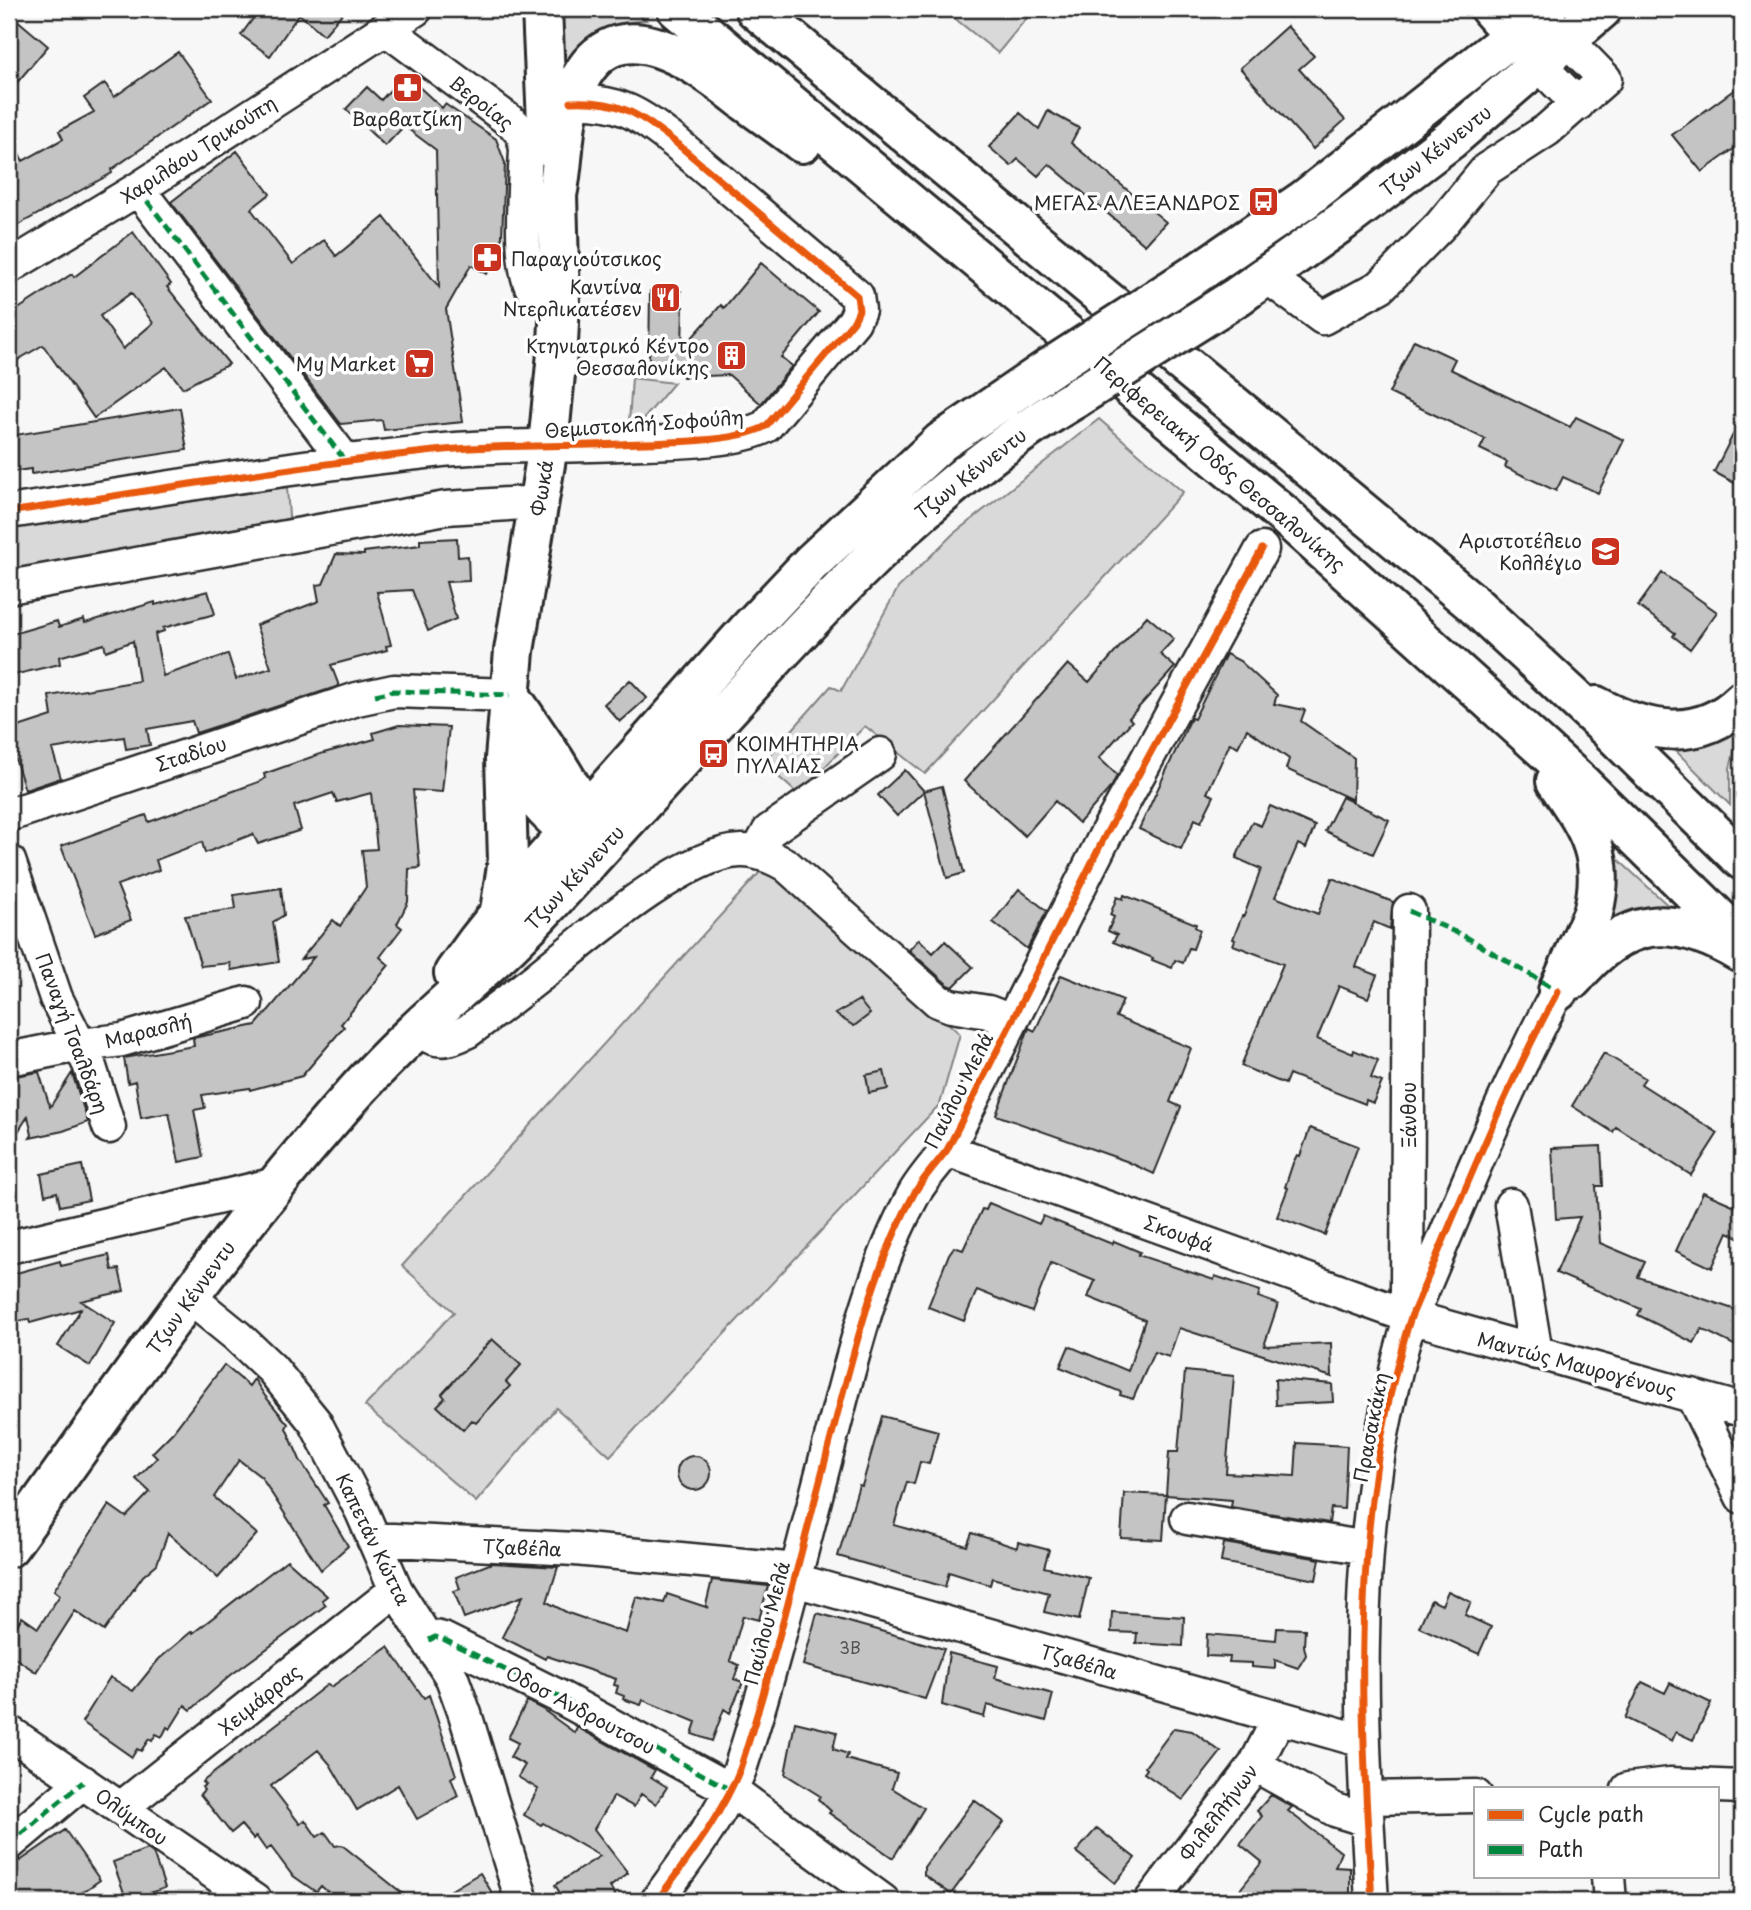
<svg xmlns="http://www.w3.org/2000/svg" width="1751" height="1910" viewBox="0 0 1751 1910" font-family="'Playpen Sans',sans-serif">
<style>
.green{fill:#d9d9d9;stroke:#828282;stroke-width:2}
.building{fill:#c4c4c4;stroke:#2b2b2b;stroke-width:2;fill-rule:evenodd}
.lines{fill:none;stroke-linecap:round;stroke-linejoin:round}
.minor-casing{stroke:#2b2b2b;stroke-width:37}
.major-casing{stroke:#2b2b2b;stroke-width:44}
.highway-casing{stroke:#2b2b2b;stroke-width:44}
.minor{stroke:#fff;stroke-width:32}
.major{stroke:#fff;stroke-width:38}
.highway{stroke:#fff;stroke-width:38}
.major-bridge-casing{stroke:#2b2b2b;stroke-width:44;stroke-linecap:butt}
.major-bridge{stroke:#fff;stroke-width:38}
.quiet{stroke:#00873e;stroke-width:5;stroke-dasharray:10 5;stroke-linecap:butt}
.cycleway-casing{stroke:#fff;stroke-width:11}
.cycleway{stroke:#e8590c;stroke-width:7}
.labels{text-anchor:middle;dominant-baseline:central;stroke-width:7;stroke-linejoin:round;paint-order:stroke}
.number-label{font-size:16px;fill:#515151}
.street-label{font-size:19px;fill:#2b2b2b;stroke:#fff}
.poi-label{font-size:19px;fill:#2b2b2b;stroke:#fff;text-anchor:end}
</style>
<rect width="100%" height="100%" fill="#f7f7f7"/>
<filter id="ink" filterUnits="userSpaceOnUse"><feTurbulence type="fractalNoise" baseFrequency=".0143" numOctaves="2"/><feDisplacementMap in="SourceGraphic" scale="14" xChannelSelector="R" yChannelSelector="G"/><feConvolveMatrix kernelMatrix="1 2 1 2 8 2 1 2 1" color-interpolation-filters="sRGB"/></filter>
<g filter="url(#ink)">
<path class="green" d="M552,9H631L646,20L630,22L602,32L557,92Z
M943,9H1034L998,53Z
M632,378L674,383L642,421L629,422Z
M1099,419L1183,492L925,774L865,726L798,794L763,763L831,686L841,691L898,588L953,534Z
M287,487L290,531L9,581V528Z
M1742,723L1730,768V805L1669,744Z
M1610,852L1673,910L1600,935Z
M770,861L960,1034L940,1104L610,1456L556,1408L476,1502L365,1406L454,1312L402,1266Z"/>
<path class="building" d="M260,9H346L324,35L299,14L270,56L241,35Z
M9,13L48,46L9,92Z
M1287,26L1314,56L1299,69L1345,120L1313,149L1240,68Z
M178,52L212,99L111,170L112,173L9,230V135L23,161L63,139L59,131L94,112L84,98L105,83L114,97Z
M405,74L442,108L445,104L496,139L505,163L502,237L487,274L471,265L446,309L463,422L384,430L382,420L341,424L171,202L237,151L270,194L251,209L293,264L324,240L336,256L384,217L439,287L436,150L404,126L385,146L346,109L367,87L381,100Z
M1742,84V143L1702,172L1672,135Z
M1048,111L1079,128L1071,143L1166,222L1145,245L1049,164L1038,176L1018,159L1011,166L989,147L1020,113L1039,129Z
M133,232L171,284L167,287L229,364L183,388L166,367L94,418L43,345L9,365V315L72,274L74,277ZM131,293L153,323L123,349L100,316Z
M761,263L819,312L781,357L792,366L761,404L729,375L683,377L682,364H649L650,291H681L680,307H683L682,349L721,305L724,308Z
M1414,340L1455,359L1450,369L1570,427L1576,417L1624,440L1598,493L1563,477L1556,491L1505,467L1507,462L1480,449L1485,439L1389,393Z
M180,408L187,450L31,474V469L9,472V436Z
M1742,417V487L1714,472Z
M457,538L458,557L468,556L469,581L446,582L456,619L428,631L412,590L377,592L391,645L386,646L387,650L331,665L339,686L196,733L192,721L147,729L150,745L126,749L124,737L52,749L61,778L25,790L9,739V730L52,716L49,696L139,681L133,641L106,651L104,644L59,657L60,664L9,676V635L57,621L59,627L84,619L85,623L155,602V605L208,591L215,614L163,628L164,631L155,634L163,676L228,654L236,679L271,668L256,625L319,601L316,585L323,584L336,554L364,555V552L420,545V540Z
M1662,573L1717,612L1690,649L1673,636L1675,633L1638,606Z
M1147,616L1174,639L1160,654L1175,667L1129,718L1132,721L1099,758L1117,775L1112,786L1079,823L1055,801L1025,836L964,781L1068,664L1089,682Z
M1226,654L1240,661L1277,695L1274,704L1305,710L1301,721L1354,758L1353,800L1286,769L1289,759L1247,729L1238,747L1230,743L1207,793L1214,796L1201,822L1195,819L1181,849L1139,829L1191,718L1194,719L1196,715Z
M630,680L647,698L620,722L604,704Z
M399,725L449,727L442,792L413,790L420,868L409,869L408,902L397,924L402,928L380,957L389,965L341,1024L344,1027L302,1076L250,1090V1088L202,1095L205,1108L194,1110L203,1157L179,1162L169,1113L141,1118L135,1081L128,1083L124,1058L194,1046L193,1038L256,1025L314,957L301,959L333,920L340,926L366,887L362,850L377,849L371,793L337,802L333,793L294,806L301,830L258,844L253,834L205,853L202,842L156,860L159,870L117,885L131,920L95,934L61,846L146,815L149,822L261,781L265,778L264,774L320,754L375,739L373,733Z
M905,770L924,791L897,816L878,795Z
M942,786L964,873L947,878L924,791Z
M1342,797L1389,820L1373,854L1325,831Z
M1270,806L1315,826L1306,848L1298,844L1275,897L1318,914L1332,878L1393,902L1390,929L1374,922L1356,967L1377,975L1368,998L1339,986L1317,1039L1353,1054L1354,1050L1378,1060L1371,1078L1382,1082L1373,1103L1366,1100L1365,1104L1289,1074L1285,1084L1241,1066L1283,964L1233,945L1235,940L1233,939L1242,916H1244L1261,869L1236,858L1252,822L1261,826Z
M281,888L284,915L273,922L279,962L231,970L230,963L201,966L185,916L236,909L234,895Z
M1019,889L1047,911L1027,949L993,922Z
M1124,895L1196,924L1195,927L1200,930L1193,949L1189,948L1183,963L1175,960L1172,968L1152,960L1153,958L1113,942L1117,935L1108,931L1114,917L1110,915L1117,897L1123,899Z
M919,939L933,953L945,941L973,967L953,987L948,985L909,950Z
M1061,975L1123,1000L1116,1017L1191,1048L1170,1102L1181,1107L1154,1174L1126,1161L996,1115L1029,1028L1035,1031Z
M859,1000L870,1014L854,1026L835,1014Z
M1604,1053L1645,1078L1641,1084L1718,1133L1691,1175L1616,1127L1613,1132L1572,1106Z
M884,1071L888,1089L869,1093L866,1075Z
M39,1072L50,1107L72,1073L88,1122L63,1131L30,1138L32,1135L28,1116L9,1146V1099L14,1097L9,1077Z
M1310,1128L1358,1146L1325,1235L1277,1217L1288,1188L1285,1187L1293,1163L1297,1155L1300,1156Z
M1601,1146L1603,1186H1596L1600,1243L1645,1262L1638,1277L1742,1312V1349L1702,1329L1694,1343L1638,1315L1641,1309L1556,1273L1580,1217L1556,1219L1552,1148Z
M82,1165L89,1200L60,1206L57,1192L45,1195L41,1174Z
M1703,1192L1742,1209V1239L1728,1232L1712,1268L1676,1251Z
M989,1203L1039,1224L1043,1216L1112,1244L1114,1241L1140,1252L1138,1255L1214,1280L1215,1276L1260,1291L1258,1297L1278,1304L1264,1346L1331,1343L1332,1377L1179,1328L1169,1357L1154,1352L1133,1399L1120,1395L1121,1392L1060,1367L1069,1346L1128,1371L1145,1320L1088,1297L1095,1281L1051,1263L1032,1312L977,1290L964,1321L928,1307L949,1254L954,1247L963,1250L982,1209L986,1210Z
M109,1255L112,1270L119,1269L124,1291L81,1301L115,1323L90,1366L58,1346L81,1309L30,1323L29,1319L9,1323V1275L60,1261L61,1266Z
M492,1339L521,1365L506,1382L510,1386L476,1423L472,1420L463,1430L437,1406L445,1398L442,1394Z
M224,1365L249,1386L254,1379L265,1396L288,1424L286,1428L300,1460L328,1503L324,1505L348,1546L321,1570L261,1477L239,1460L214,1497L257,1534L218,1578L168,1533L157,1564L143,1576L104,1631L75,1611L36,1672L9,1654V1638L22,1617L38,1628L60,1595L54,1590L109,1505L126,1517L150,1492L136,1479L157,1458L152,1453L173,1432Z
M1185,1371L1234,1376L1226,1473L1295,1476L1297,1443L1347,1446L1344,1509L1331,1508L1329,1523L1231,1507L1232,1500L1166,1495L1169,1452H1178Z
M1275,1379L1332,1384L1333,1402L1276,1405Z
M882,1416L938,1431L929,1464L920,1462L914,1484L907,1482L894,1525L967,1546L972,1533L1017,1548L1018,1542L1049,1550L1044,1567L1089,1578L1079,1620L1044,1612L1049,1593L992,1578L990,1585L949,1572L945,1587L838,1556L859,1485L862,1486Z
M677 1473a17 17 0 1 1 34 0a17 17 0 1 1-34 0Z
M1124,1493L1166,1495L1163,1540L1121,1538Z
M1224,1543L1320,1559L1316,1580L1221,1562Z
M287,1560L327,1596L322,1600L326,1605L231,1675L191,1710L185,1705L170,1729L167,1727L162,1737L156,1734L152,1741L149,1739L141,1751L137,1749L132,1757L82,1722L110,1677L133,1691L159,1659L192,1631L193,1633Z
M492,1563L558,1567L547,1602L568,1613L626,1633L636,1597L664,1603L667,1594L709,1608L706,1605L712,1580L768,1586L759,1620L743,1616L730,1661L739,1665L734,1679L743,1682L730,1713L724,1709L712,1741L692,1734L696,1722L643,1700L641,1705L623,1699L624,1696L616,1693L618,1686L614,1685L616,1679L547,1656L545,1659L502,1637L523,1596L464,1618L454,1591L460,1589L456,1577Z
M1448,1591L1471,1602L1465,1615L1491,1627L1479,1654L1419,1627L1431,1600L1442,1605Z
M1112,1612L1184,1617L1183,1646L1136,1643L1137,1633L1111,1632Z
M817,1613L944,1649L925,1699L803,1665Z
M1277,1628L1305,1629L1304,1646L1306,1655L1298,1668L1275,1660V1669L1252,1667V1663L1229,1662L1230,1657L1206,1656L1207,1634L1276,1640Z
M388,1647L424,1698L429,1695L456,1775L451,1778L458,1796L417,1819L398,1785L357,1810L330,1764L318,1750L271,1786L300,1824L305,1820L317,1837L325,1832L335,1846L342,1845L412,1901H338L321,1886L316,1892L292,1875L271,1847L266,1850L256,1836L253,1839L241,1825L231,1833L200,1794L204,1790L202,1787L205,1785L202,1782L328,1684L331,1687Z
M949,1653L998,1666L995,1678L1053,1694L1046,1721L987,1705L984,1717L942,1705Z
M1642,1682L1665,1693L1670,1683L1711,1703L1693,1740L1676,1732L1672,1741L1625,1718Z
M527,1701L542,1709L575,1733L577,1727L655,1770L651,1777L667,1787L656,1804L641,1794L634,1807L614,1796L594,1829L628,1873L610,1887L619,1901H565L555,1885L600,1856L543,1823L541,1825L524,1815L538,1789L518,1777L525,1765L510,1757L518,1743L508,1738Z
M795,1722L837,1732L833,1749L848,1754L846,1759L897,1773L892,1788L924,1808L893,1858L829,1813L831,1811L818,1799L820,1796L785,1774Z
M1174,1728L1192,1731L1221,1752L1183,1800L1144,1773L1147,1769L1145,1767Z
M1271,1795L1292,1807L1288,1811L1341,1852L1335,1867L1350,1868V1901H1231L1262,1862L1240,1844L1262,1816L1257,1811Z
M974,1800L1004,1822L951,1894L924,1875V1867Z
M1097,1828L1135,1858L1115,1883L1076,1852Z
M65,1830L100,1880L70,1901H9V1862L19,1859L20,1861Z
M147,1849L153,1853L165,1888L127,1901L113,1862Z
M480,1873L497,1901H433Z"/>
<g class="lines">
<defs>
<path id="minor" d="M386,29L514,124L523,135L526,149C525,181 517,261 532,288C537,298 550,300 560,303
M1539,65L1578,104
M138,189L346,462
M9,267L138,189L416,9
M1266,276L1323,318L1381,286L1440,226L1487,169L1547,130L1605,79L1567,40
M9,512C150,491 292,466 434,451C495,444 558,447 620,444C655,442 738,443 766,426L854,321L859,310L857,296L675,142C637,113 620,100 571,102
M9,587L446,508L540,502
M9,815L357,699L394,691L510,695
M757,853L769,831L880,754
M9,861L56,998L89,1064L109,1127
M1409,911L1407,1291L1410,1313
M416,1028C436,1044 447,1042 468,1031C491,1014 514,996 537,978C582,942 683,853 740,851C757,850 772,857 786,865L938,1001L951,1006L988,1012L1011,1021
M9,1059L73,1046L122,1040L246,1003
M947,1150L1411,1317L1742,1410
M1511,1205L1536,1353
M9,1247L276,1184
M189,1297L237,1336L272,1369L315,1422L362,1512L396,1590L452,1678L465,1714L522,1901
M1692,1395L1742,1497
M1187,1518L1367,1548
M373,1539L575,1549L797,1570
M795,1580L1363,1741
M429,1640L435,1637L443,1639L556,1695L731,1790L883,1901
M9,1732L255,1901
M1255,1765L1335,1810L1367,1820
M1628,1789L1670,1784L1742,1787
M1366,1798L1476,1796
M121,1808L396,1590
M9,1844L83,1782
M1608,1877L1610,1901
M657,1901C687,1859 721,1817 740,1769C775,1661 801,1552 830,1442C852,1359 873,1267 915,1192C924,1177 936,1164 947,1150L1106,834L1262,549
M1151,1901L1255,1765L1279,1718
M1372,1901C1362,1736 1352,1567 1388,1405C1395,1375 1401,1346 1411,1317C1458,1208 1501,1096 1558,991"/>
<path id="major" d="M1490,9L1530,54
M1202,270L1304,200L1547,9
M1238,296L1343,221L1450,140L1602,9
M510,695L555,761L600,835
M510,749C529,797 547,818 591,845
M500,911L508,860L505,759L514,651L548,446L558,343L560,303L557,195
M454,973L478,940L525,881L747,631L811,563L941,442L1051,367
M9,1547C121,1391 229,1231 359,1088C404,1038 454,996 503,951C537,919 569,883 601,848C653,792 704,735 756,679C855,571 950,473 1076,398"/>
<path id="highway" d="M542,9L548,146
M677,9L1284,515L1581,783L1742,941
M755,9L1470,601L1607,728L1742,860
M557,195C565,159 561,119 577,85C616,0 699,65 746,102C765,116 784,129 802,143
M1596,706C1646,733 1699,743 1742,701
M1556,781C1587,827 1608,854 1593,913L1558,991
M1573,979C1625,916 1672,912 1741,953"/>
</defs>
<use href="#minor" class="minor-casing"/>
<use href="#major" class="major-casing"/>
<use href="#highway" class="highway-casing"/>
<use href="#minor" class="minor"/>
<use href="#major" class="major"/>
<use href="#highway" class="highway"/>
<defs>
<path id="major-bridge" d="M1051,367L1202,270
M1076,398L1238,296"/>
</defs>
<use href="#major-bridge" class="major-bridge-casing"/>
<use href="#major-bridge" class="major-bridge"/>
<path class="quiet" d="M138,189L346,462
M375,695L394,691L510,695
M1409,911L1466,937L1558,991
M429,1640L435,1637L443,1639L556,1695L731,1790
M9,1844L83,1782"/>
<defs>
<path id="cycleway" d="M9,512C150,491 292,466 434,451C495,444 558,447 620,444C655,442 738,443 766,426L854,321L859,310L857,296L675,142C637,113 620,100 571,102
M657,1901C687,1859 721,1817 740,1769C775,1661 801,1552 830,1442C852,1359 873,1267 915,1192C924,1177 936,1164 947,1150L1106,834L1262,549
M1372,1901C1362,1736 1352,1567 1388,1405C1395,1375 1401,1346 1411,1317C1458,1208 1501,1096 1558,991"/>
</defs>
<use href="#cycleway" class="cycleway-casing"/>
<use href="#cycleway" class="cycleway"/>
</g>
</g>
<defs>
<symbol id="pharmacy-square" viewBox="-11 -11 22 22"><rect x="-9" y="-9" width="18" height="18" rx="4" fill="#c8321e" stroke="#fff"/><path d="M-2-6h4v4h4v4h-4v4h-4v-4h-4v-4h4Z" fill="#fff"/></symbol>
<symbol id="bus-square" viewBox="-11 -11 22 22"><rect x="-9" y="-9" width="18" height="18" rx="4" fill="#c8321e" stroke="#fff"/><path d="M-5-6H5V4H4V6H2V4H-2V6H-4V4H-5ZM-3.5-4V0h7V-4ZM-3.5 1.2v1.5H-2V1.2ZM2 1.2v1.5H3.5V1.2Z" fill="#fff"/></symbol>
<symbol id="restaurant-square" viewBox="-11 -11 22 22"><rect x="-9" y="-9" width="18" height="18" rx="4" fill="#c8321e" stroke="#fff"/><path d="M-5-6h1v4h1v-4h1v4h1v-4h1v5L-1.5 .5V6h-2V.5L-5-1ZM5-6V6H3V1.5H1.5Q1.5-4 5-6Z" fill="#fff"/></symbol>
<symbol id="building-square" viewBox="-11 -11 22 22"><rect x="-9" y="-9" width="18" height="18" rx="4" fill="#c8321e" stroke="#fff"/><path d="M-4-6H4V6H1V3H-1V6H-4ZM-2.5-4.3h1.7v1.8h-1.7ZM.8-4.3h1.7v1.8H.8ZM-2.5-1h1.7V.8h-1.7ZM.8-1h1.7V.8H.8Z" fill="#fff"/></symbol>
<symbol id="supermarket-square" viewBox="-11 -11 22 22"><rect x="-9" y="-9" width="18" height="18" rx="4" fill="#c8321e" stroke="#fff"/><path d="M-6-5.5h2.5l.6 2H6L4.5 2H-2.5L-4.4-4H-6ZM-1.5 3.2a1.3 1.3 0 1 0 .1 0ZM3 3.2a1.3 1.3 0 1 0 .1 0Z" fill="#fff"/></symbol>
<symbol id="school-square" viewBox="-11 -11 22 22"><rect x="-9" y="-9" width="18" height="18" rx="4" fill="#c8321e" stroke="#fff"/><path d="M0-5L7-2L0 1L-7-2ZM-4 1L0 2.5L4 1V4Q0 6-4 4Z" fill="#fff"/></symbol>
</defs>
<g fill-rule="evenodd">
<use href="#pharmacy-square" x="390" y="70" width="35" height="35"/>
<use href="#bus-square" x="1246" y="184" width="35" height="35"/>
<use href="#pharmacy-square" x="470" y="240" width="35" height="35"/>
<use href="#restaurant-square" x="648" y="280" width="35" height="35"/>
<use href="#building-square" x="714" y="338" width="35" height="35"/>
<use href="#supermarket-square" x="402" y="346" width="35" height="35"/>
<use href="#school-square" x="1588" y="534" width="35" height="35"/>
<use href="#bus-square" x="696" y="736" width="35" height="35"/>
</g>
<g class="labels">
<g class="number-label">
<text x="850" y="1647">3Β</text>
</g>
<g class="street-label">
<text transform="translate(482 102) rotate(38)">Βεροίας</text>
<text transform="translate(198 149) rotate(-33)">Χαριλάου Τρικούπη</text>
<text transform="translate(1435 150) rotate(-38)">Τζων Κέννεντυ</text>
<text transform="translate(644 423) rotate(-4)">Θεμιστοκλή Σοφούλη</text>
<text transform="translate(1220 463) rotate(40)">Περιφερειακή Οδός Θεσσαλονίκης</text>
<text transform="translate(970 473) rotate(-38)">Τζων Κέννεντυ</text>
<text transform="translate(541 488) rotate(-81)">Φωκά</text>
<text transform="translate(191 753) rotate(-18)">Σταδίου</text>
<text transform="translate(574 877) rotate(-47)">Τζων Κέννεντυ</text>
<text transform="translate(148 1030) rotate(-14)">Μαρασλή</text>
<text transform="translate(73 1033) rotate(69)">Παναγή Τσαλδάρη</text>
<text transform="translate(958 1090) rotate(-63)">Παύλου Μελά</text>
<text transform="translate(1408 1115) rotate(-90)">Ξάνθου</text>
<text transform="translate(1179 1233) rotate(20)">Σκουφά</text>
<text transform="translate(190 1297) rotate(-54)">Τζων Κέννεντυ</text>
<text transform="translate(1577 1364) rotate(15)">Μαντώς Μαυρογένους</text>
<text transform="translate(1370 1427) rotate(-79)">Πρασακάκη</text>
<text transform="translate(374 1539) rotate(64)">Καπετάν Κώττα</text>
<text transform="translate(522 1547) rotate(2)">Τζαβέλα</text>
<text transform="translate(766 1623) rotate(-75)">Παύλου Μελά</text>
<text transform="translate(1079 1661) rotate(16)">Τζαβέλα</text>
<text transform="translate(259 1699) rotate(-39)">Χειμάρρας</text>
<text transform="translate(581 1709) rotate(28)">Οδοσ Ανδρουτσου</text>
<text transform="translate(1218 1812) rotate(-53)">Φιλελλήνων</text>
<text transform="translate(132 1816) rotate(35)">Ολύμπου</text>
</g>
<g class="poi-label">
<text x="407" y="118" text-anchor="middle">Βαρβατζίκη</text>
<text x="1240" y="202">ΜΕΓΑΣ ΑΛΕΞΑΝΔΡΟΣ</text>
<text x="511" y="258" text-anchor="start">Παραγιούτσικος</text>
<text x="642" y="286">Καντίνα<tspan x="642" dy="22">Ντερλικατέσεν</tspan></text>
<text x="709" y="345">Κτηνιατρικό Κέντρο<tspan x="709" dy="22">Θεσσαλονίκης</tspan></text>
<text x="396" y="363">My Market</text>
<text x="1582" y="540">Αριστοτέλειο<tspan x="1582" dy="22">Κολλέγιο</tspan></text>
<text x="736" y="743" text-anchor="start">ΚΟΙΜΗΤΗΡΙΑ<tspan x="736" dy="22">ΠΥΛΑΙΑΣ</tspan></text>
</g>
</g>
<rect width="1751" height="1910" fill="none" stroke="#fff" stroke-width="35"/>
<rect x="18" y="18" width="1716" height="1875" fill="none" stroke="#2b2b2b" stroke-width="2.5" filter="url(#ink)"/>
<rect x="1474" y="1787" width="245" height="91" fill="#ffffff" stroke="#aaaaaa" stroke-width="2"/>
<rect x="1488" y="1810" width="35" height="10" fill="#e8590c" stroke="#aaaaaa" stroke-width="2"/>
<text x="1538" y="1822" font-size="21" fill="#2b2b2b">Cycle path</text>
<rect x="1488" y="1845" width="35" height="10" fill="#00873e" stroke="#aaaaaa" stroke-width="2"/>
<text x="1538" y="1857" font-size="21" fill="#2b2b2b">Path</text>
</svg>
